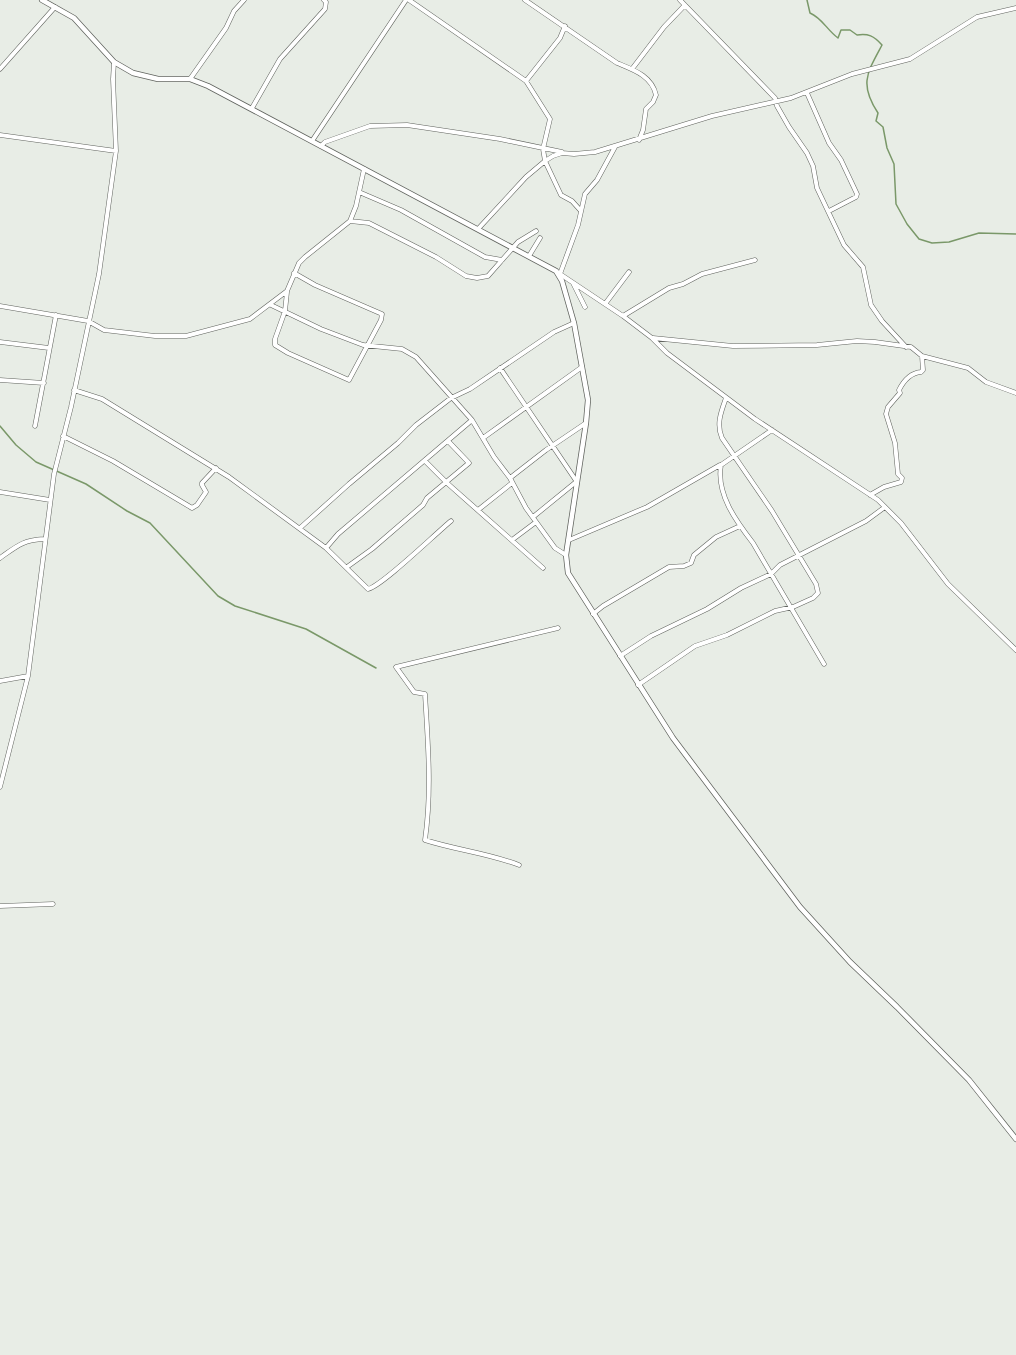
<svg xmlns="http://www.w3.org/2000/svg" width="1016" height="1355" viewBox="0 0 1016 1355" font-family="'Nunito Sans',sans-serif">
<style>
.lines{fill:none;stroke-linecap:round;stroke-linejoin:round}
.stream{stroke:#7a9869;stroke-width:1.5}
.street-casing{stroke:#60635e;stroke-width:5}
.secondary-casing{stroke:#60635e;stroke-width:6}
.street{stroke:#fff;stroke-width:4}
.secondary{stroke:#fff;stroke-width:4.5}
</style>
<rect width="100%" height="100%" fill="#e8ede6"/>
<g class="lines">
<path class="stream" d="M807,0L810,13C822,18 827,30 838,38L841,30H850L857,35C868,33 874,36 882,45C867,73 859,84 878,113L876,121L883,127L887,148L894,164L896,204L907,224L919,239L932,243L949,242L979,233L1016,234
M0,426L16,445L36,462L86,484L127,511L150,523L218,596L235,606L306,629L376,668"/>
<defs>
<path id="street" d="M409,0L526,81L550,119L543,149L545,161L561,195L572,201L581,211
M525,0L617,63C634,70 652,76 656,95L653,102L646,109L643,130L639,140
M680,0L775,98L777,106L789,127L807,153L813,166L817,188L844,245L863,267L871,305L882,321L906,347
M0,69L55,7
M632,69L664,27L685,5
M190,79L226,28L234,11L244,0
M526,81L560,38L565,26
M807,93L829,143L841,160L857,194L856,197L829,211
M252,108L280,59L325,9L326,2L324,0
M0,135L116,151
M312,141L406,0
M321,146L325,142L370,126L407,125L500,139L562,152
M359,192L401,210L485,257L502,260
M350,221L369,223L436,257L466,276L477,278L488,276L518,242L536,231
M478,229L526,177L545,161L553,156L562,153L574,154L595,152L712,116L791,98L852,74L910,59L977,17L1016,8
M529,256L540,238
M557,272L623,316L652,338L667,353L755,419L878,500L901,523L948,584L1016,650
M560,274L578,225L585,194L597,180L615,147
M573,283L585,307
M287,292L285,311L275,339V345L288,353L349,380L381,320L382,314L315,285L294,273
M605,304L629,272
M271,305L321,329L363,345L402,349L416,357L472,420L494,457L510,478L526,508L555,548L566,555
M0,306L88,321L104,330L155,336H186L250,319L287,291L299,263L305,257L350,221L356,206L364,169
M623,316L669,288L683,284L702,274L755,260
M653,338L733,346L817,345L857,341L875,342L911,347L922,356L968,368L986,382L1016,393
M0,342L49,348
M500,368L577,482
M0,380L44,383
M74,390L102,399L229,477L326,548L368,589C382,586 435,534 451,521
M35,426L56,315
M772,430L721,465C716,494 736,521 753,543L824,664
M63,436L113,461L192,508L197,505L206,492L202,485V483L216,468
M483,438L582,367
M425,461L447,483L543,568
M510,478L546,450L586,423
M0,492L50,500
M870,495L884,487L901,482L902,478L898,474L895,443L886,414L888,407L900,393L899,390C904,380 910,373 921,372L923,370L922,356
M478,510L512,483
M533,517L576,482
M300,528L349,484L398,443L416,425L451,398L470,389L554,332L574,323
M512,540L536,522
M569,540L647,507L720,465
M326,548L338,534L472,420
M0,558C17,546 23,540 44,539
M347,567L372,549L423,505L427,498L469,463L448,441
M593,614L603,606L669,567L684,566L691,563L694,555L716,537L740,526
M620,656L651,636L707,609L741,588L771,574L780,565L866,521L885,507
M0,681L28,676
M638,685L695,646L727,635L775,611L793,607L813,598L818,593L816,584L772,511L722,438C716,424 721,412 726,398
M0,787L28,676L54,474L71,407L99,274L116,151L113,79L114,62
M519,865C488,853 456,850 425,840C432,791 428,744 425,694L414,692L396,667L558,628
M0,906L53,904"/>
<path id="secondary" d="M42,0L74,18L114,62L133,73L158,79H190L208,86L556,271L562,281L574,323L588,400L586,423L566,555L568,573L673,738L800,907L850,962L897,1007L969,1080L1016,1139"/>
</defs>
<use href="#street" class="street-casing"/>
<use href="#secondary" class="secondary-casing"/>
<use href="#street" class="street"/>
<use href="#secondary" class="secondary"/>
</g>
</svg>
